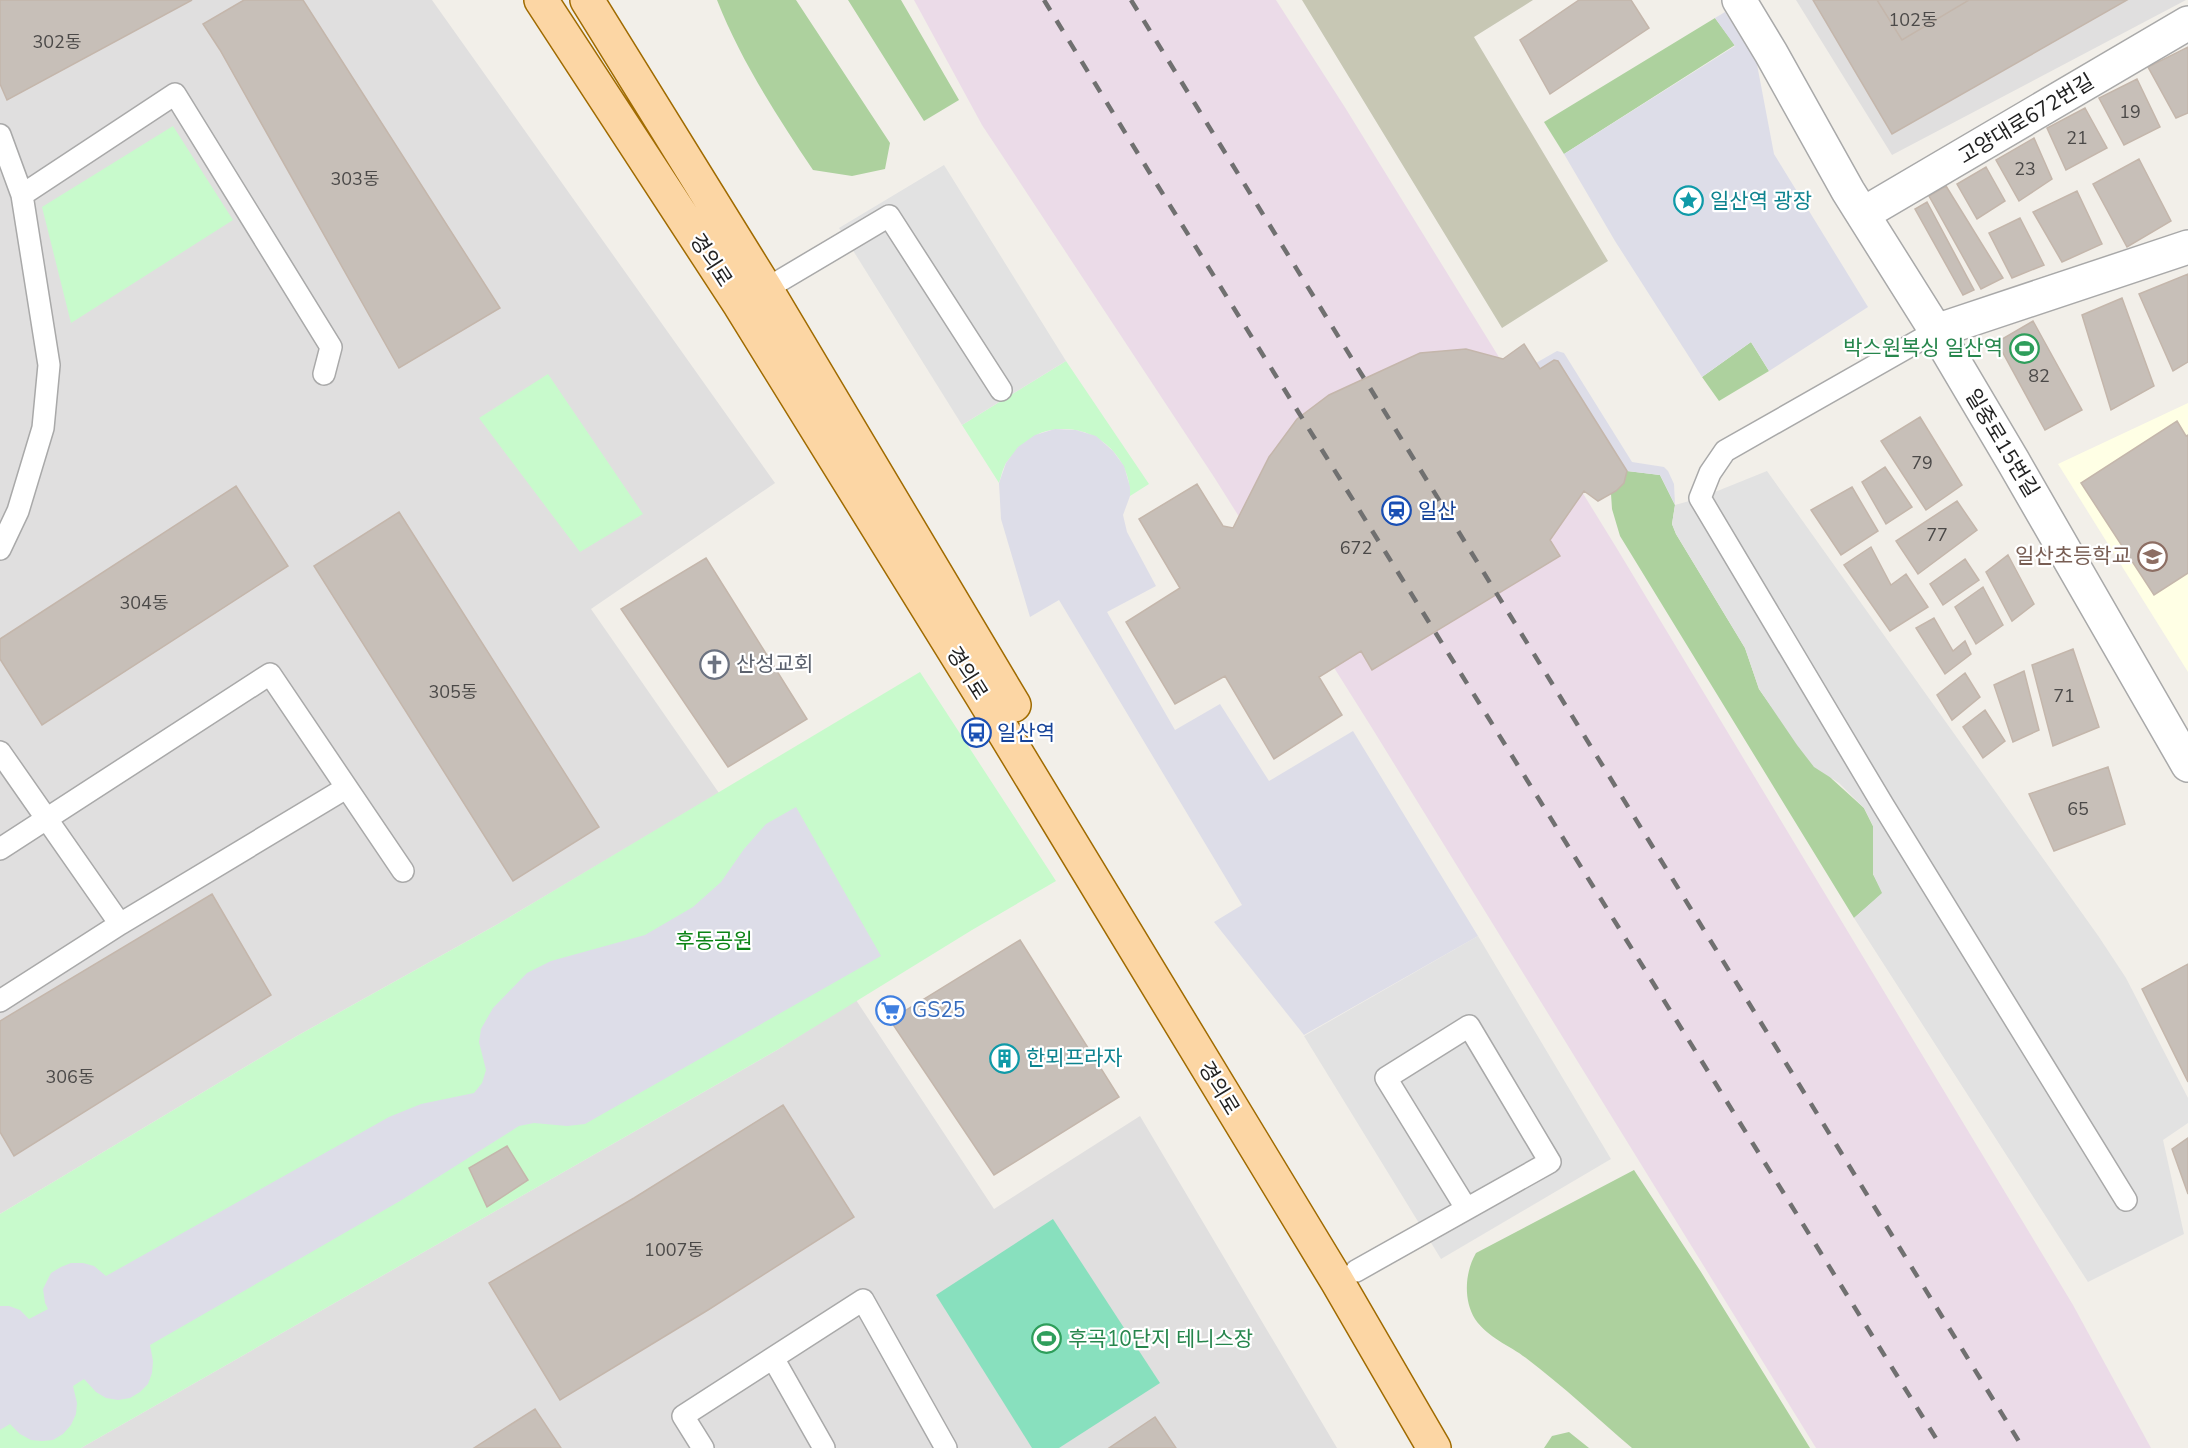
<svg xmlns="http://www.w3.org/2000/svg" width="2188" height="1448" viewBox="0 0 2188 1448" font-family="'Nunito Sans','Noto Sans KR',sans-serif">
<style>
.residential{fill:#e0dfdf}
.industrial{fill:#ebdbe8}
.education{fill:#ffffe5}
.construction{fill:#c7c7b4}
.forest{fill:#add19e}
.park{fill:#c8facc}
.pitch{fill:#88e0be}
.parking{fill:#e2e2e2}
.plaza{fill:#dddde8}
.building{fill:#c7bfb8;stroke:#c4b6ab;stroke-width:1.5}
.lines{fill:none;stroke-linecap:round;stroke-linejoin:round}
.lane-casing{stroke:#a9a9a9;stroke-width:24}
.street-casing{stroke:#a9a9a9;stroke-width:36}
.primary-casing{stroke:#a06b00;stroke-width:36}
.lane{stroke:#fff;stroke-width:21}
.street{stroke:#fff;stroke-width:33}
.primary{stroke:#fcd6a4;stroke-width:33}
.rail{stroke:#707070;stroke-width:4.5;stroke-dasharray:12 12;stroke-linecap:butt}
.labels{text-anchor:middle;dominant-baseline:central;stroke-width:4.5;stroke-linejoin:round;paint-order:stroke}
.number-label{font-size:18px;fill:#4b4948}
.street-label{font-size:21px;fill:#222;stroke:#fff}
.culture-label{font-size:21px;fill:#0d838f;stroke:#fff;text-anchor:start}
.leisure-label{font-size:21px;fill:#27864d;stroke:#fff;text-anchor:end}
.transit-label{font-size:21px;fill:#164399;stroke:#fff;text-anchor:start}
.education-label{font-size:21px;fill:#785e54;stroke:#fff;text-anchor:end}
.worship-label{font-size:21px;fill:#5b616d;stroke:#fff;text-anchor:start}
.park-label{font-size:21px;fill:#0c8416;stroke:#fff}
.shop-label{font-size:21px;fill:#366cbe;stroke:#fff;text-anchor:start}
</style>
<rect width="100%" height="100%" fill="#f2efe9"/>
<path class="residential" d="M0,0H432L775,483L591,609L719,793L498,924L297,1036L0,1214Z
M1796,0H2186L1892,155Z
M856,1000L994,1209L1140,1116L1337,1448H81L777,1050Z"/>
<path class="industrial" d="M914,0H1276L1346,109L1616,547L2073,1305L2151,1448H1816L1372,728L1214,477L982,125Z"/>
<path class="education" d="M2188,403V672L2058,464Z"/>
<path class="construction" d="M1302,0H1533L1474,37L1608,261L1502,328Z"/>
<path class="forest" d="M717,0H796L890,143L885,169L852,176L813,170C777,116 741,61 717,0Z
M848,0H901L959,100L924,121Z
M1715,18L1735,45L1564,154L1544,122Z
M1751,342L1769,371L1719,401L1702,377Z
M1627,471L1660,475L1675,505L1672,524L1676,534L1745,648L1759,689L1771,706L1832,779L1864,808L1873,826V874L1883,893L1854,918L1620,536L1612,509L1611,494L1624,483Z
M1634,1170L1701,1272L1810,1448H1632C1597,1418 1563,1386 1526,1358C1509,1345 1488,1338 1475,1319C1463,1299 1465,1272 1476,1253Z
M1569,1432L1589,1448H1544L1552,1436Z"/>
<path class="park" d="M173,126L233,220L71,323L42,207Z
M1066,361L1149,484L1130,496C1131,460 1101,430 1066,429C1056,429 1043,430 1035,436C1028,440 1008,458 1005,465C1002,471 1001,477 999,483L962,425Z
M548,374L643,514L580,552L479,418Z
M920,672L1056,881L972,930L777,1050L81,1448H0V1214L297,1036L498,924Z"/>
<path class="pitch" d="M1053,1219L1160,1383L1059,1448H1032L936,1295Z"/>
<path class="parking" d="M944,165L1066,361L962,425L839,228Z
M1767,471L2099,937L2126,978L2188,1098V1123L2163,1140L2184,1234L2088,1282L1854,918L1882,893L1873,874V826L1864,808L1839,783L1814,767L1797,745L1759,689L1745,648L1676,534L1672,524L1675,505L1700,498Z
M1478,936L1611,1159L1441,1259L1304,1036Z"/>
<path class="plaza" d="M1725,12L1756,59L1774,154L1868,307L1769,371L1751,342L1702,377L1615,241L1564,154L1735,46L1715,18Z
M1557,351L1564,353L1632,462L1664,467L1668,471L1674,484L1675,505L1660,475L1627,471L1558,361L1554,360L1540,369L1536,363Z
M1055,429L1076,430L1096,436L1113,451L1124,466L1130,487V496L1123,515L1127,532L1156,586L1107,612L1175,730L1220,704L1269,781L1353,731L1478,936L1304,1035L1214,922L1242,905L1059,600L1030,617L1001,519L999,483L1006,463L1018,447L1035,435Z
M796,807L881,956L585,1124L567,1126L534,1123L519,1126L400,1201L150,1345L153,1361L152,1373L148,1384L140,1392L130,1398L118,1400L106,1398L96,1392L84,1379L73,1386L77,1403L76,1414L71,1425L63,1434L53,1440L42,1441L31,1440L20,1434L10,1424L0,1430V1306H9L20,1310L29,1319L48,1309L45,1303L43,1289L51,1273L61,1267L71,1263H83L94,1266L106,1276L389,1117L421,1104L474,1093L482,1083L486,1070L479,1042L481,1029L493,1008L527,973L551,961L645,935L693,907L721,882L744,849L766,824Z"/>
<path class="building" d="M0,0H192L7,100L0,84Z
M244,0H303L500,308L399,368L220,50L203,24Z
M1579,0H1631L1649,28L1550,94L1520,40Z
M1813,0H2127L1892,134Z
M1877,0H1969L1902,40Z
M2188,47V113L2176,118L2148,67Z
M2137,79L2160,127L2124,145L2099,98Z
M2085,108L2107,148L2066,170L2047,128Z
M2034,138L2052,179L2019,201L1996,160Z
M2139,159L2171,221L2127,247L2093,184Z
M1986,167L2005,201L1977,219L1957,184Z
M1946,186L2003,278L1981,289L1929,196Z
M2077,191L2102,244L2062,262L2033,212Z
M1927,202L1974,290L1963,295L1915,209Z
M2020,218L2044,265L2012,278L1989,233Z
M2188,274V362L2173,371L2139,294Z
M2122,298L2154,386L2111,410L2082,315Z
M2033,321L2082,410L2045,430L1997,342Z
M1524,344L1540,369L1554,360L1558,361L1627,471L1624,483L1616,491L1598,501L1584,491L1550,540L1560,556L1372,670L1361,651L1319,677L1342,715L1274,759L1225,676L1175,704L1126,622L1180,588L1139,519L1197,484L1223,526L1233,528L1269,457L1297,419L1329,395L1420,353L1466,349L1503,359Z
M1920,417L1962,485L1926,510L1881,441Z
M2177,421L2186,436L2188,435V573L2154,595L2081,483Z
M1885,467L1912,507L1886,524L1862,482Z
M236,486L288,566L42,725L0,659V639Z
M1852,487L1878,531L1841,555L1811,510Z
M1957,501L1977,530L1918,574L1896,541Z
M399,512L599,827L513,881L314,566Z
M1871,547L1891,585L1906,574L1928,607L1890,631L1844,565Z
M2008,555L2034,604L2012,621L1986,572Z
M706,558L807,719L728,767L621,609Z
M1965,559L1979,580L1943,605L1930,584Z
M1983,587L2003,625L1976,644L1955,607Z
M1934,618L1953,651L1965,641L1971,654L1945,674L1916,628Z
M2073,649L2099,727L2053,746L2032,665Z
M2024,671L2039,730L2013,742L1994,685Z
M1965,673L1980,697L1952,720L1937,695Z
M1985,710L2005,741L1983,758L1963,727Z
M2108,767L2125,824L2054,851L2029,794Z
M212,894L271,995L14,1156L0,1132V1021Z
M1020,940L1119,1097L994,1175L890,1020Z
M2188,964V1082L2142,989Z
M783,1105L854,1217L708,1310L560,1400L489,1283L634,1198Z
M2188,1138V1194L2172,1149Z
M507,1146L528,1180L487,1207L469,1168Z
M535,1409L561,1448H474Z
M1155,1417L1176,1448H1109Z"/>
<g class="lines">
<defs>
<path id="lane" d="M0,135L22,195L49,365L43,428L18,511L0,549
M22,195L175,94L331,347L324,374
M766,289L889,216L1001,390
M1936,331L1725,451L1710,473L1700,498L1883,805L2126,1200
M0,752L120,924
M0,849L270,674L403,871
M0,1001L120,924L346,788
M1356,1271L1550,1162L1469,1026L1386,1078L1466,1208
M773,1358L824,1448
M703,1448L683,1416L863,1300L946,1448"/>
<path id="street" d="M1739,0L1771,53L1848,191L1936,331L2013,461L2188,765
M1863,214L2188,23
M1936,331L2188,247"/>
<path id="primary" d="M541,0L740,305L982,696L1337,1281L1434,1448
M587,0L766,289L1014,705"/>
</defs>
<use href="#lane" class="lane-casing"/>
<use href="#street" class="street-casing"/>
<use href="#primary" class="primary-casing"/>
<use href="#lane" class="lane"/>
<use href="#street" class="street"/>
<use href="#primary" class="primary"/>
<path class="rail" d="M1044,0L1148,170L1942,1448
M1131,0L2023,1448"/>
</g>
<defs>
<symbol id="sight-ring" viewBox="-11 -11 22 22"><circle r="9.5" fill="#fff" stroke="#0f9aa8" stroke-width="1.5"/><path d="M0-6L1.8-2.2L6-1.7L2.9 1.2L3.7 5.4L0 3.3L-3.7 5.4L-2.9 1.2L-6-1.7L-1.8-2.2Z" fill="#0f9aa8"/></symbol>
<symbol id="stadium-ring" viewBox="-11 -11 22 22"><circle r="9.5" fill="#fff" stroke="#2e9e5b" stroke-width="1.5"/><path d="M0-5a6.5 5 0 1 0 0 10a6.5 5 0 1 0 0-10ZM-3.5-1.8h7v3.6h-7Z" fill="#2e9e5b"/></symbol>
<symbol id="station-ring" viewBox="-11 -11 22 22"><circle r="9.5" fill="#fff" stroke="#1a4fb4" stroke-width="1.5"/><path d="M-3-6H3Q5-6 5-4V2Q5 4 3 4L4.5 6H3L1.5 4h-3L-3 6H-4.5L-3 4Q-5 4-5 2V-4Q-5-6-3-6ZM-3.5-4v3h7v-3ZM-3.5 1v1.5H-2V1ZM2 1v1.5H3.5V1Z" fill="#1a4fb4"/></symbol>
<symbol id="school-ring" viewBox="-11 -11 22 22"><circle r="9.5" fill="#fff" stroke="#8d6e63" stroke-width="1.5"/><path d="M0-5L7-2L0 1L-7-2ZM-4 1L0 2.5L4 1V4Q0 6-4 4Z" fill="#8d6e63"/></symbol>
<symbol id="church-ring" viewBox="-11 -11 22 22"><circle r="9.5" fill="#fff" stroke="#6b7280" stroke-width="1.5"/><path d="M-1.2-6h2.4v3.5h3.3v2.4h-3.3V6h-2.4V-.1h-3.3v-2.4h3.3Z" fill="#6b7280"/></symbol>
<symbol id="bus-ring" viewBox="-11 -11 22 22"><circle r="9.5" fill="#fff" stroke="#1a4fb4" stroke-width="1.5"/><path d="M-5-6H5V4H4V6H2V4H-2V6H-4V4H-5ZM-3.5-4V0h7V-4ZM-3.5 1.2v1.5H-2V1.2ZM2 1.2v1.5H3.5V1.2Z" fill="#1a4fb4"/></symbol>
<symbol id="supermarket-ring" viewBox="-11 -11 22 22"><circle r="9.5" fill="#fff" stroke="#3f7fe0" stroke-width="1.5"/><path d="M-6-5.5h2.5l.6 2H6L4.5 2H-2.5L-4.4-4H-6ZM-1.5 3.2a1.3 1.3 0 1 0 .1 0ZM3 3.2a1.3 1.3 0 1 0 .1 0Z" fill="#3f7fe0"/></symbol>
<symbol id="building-ring" viewBox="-11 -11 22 22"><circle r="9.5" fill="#fff" stroke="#0f9aa8" stroke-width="1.5"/><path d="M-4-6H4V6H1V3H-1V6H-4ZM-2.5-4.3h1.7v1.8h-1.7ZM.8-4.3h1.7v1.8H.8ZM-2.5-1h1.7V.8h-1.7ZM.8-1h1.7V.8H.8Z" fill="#0f9aa8"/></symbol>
</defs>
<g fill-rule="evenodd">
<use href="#sight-ring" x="1672" y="184" width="33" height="33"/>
<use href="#stadium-ring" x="2008" y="332" width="33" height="33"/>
<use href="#station-ring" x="1380" y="494" width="33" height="33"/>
<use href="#school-ring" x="2136" y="540" width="33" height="33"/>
<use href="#church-ring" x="698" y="648" width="33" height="33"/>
<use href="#bus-ring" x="960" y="716" width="33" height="33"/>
<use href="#supermarket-ring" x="874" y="994" width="33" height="33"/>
<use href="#building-ring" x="988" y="1042" width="33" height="33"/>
<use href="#stadium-ring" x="1030" y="1322" width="33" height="33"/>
</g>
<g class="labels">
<g class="number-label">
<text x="1913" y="20">102동</text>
<text x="57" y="42">302동</text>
<text x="2130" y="112">19</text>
<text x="2077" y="138">21</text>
<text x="2025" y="169">23</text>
<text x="355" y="179">303동</text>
<text x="2039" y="376">82</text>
<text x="1922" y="463">79</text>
<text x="1937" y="535">77</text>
<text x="1356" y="548">672</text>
<text x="144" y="603">304동</text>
<text x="453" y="692">305동</text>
<text x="2064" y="696">71</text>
<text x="2078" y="809">65</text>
<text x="70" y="1077">306동</text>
<text x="674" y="1250">1007동</text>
</g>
<g class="street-label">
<text transform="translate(2026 119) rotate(-31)">고양대로672번길</text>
<text transform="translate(711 260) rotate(57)">경의로</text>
<text transform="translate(2002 443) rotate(59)">일중로15번길</text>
<text transform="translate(967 673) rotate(58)">경의로</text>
<text transform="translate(1219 1088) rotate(59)">경의로</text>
</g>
<g class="culture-label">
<text x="1710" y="201">일산역 광장</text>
<text x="1026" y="1058">한뫼프라자</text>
</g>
<g class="leisure-label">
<text x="2003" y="348">박스원복싱 일산역</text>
<text x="1068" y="1339" text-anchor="start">후곡10단지 테니스장</text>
</g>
<g class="transit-label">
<text x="1418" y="511">일산</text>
<text x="997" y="733">일산역</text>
</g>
<g class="education-label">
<text x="2131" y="556">일산초등학교</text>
</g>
<g class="worship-label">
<text x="736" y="664">산성교회</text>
</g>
<g class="park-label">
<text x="714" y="941">후동공원</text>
</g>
<g class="shop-label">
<text x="912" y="1010">GS25</text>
</g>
</g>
</svg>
